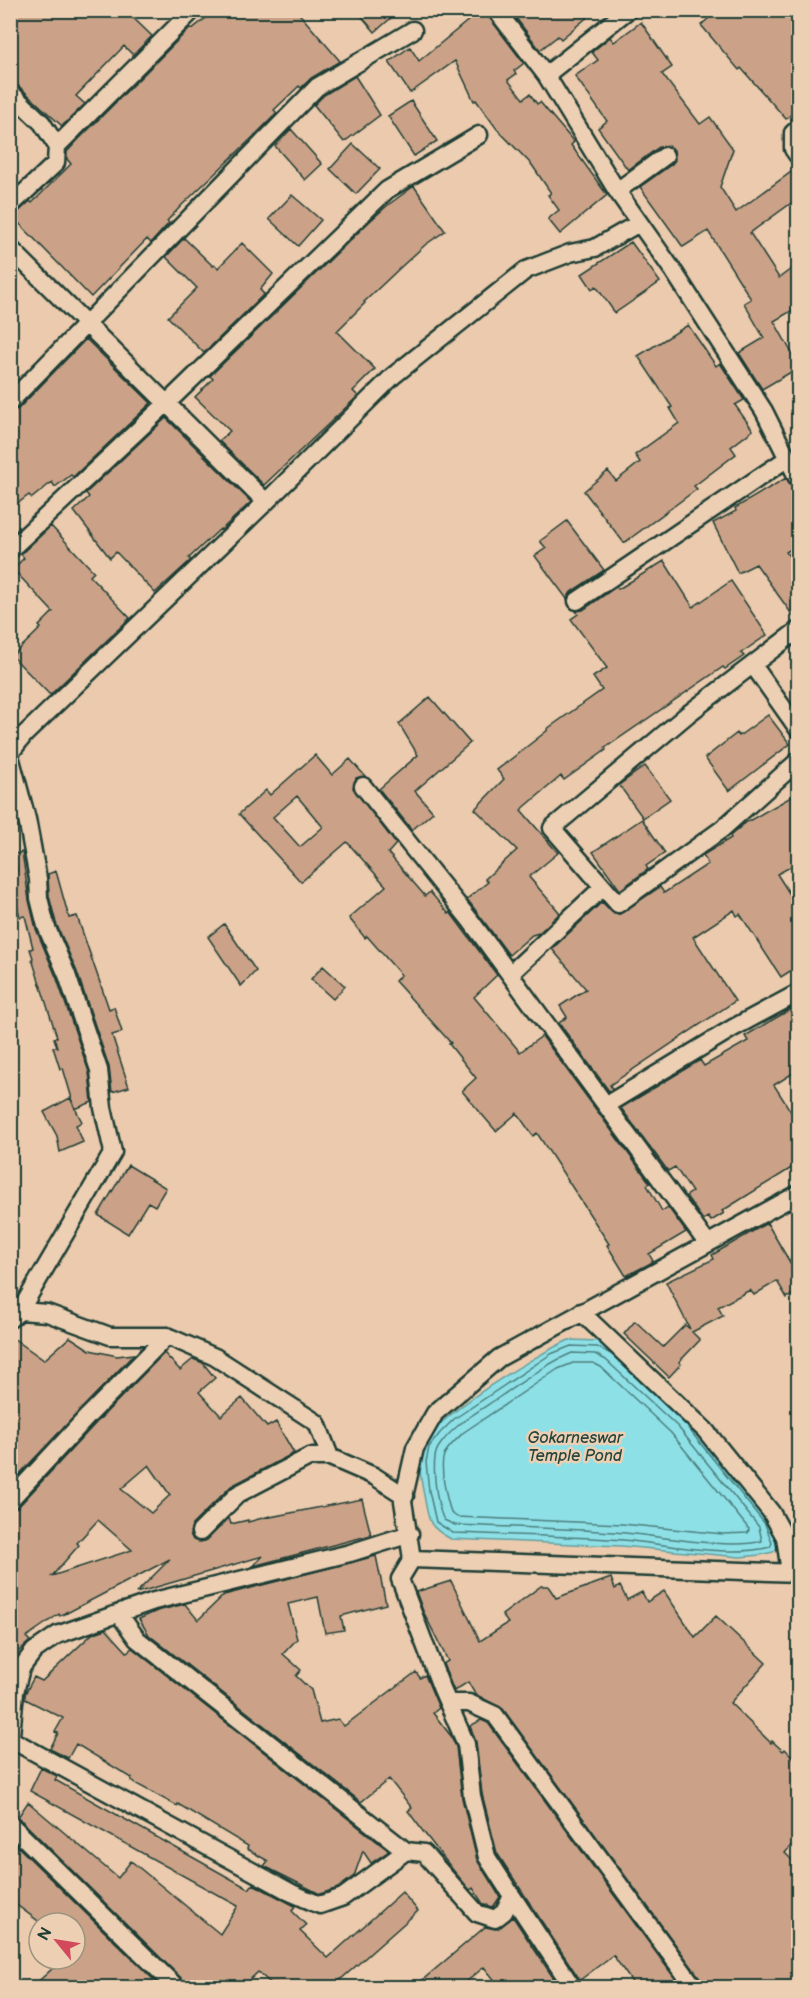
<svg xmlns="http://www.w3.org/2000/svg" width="809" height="1998" viewBox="0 0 809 1998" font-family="'Balsamiq Sans',sans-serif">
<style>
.water{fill:#8ee0e7;stroke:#629f9f;stroke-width:1.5}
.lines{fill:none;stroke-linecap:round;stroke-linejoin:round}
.shore{stroke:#4b7e7c;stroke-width:1.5}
.building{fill:#cba288;stroke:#1f3d34;stroke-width:1.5;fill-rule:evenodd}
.minor-casing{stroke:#1f3d34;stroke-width:21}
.minor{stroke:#edd0b3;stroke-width:16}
.labels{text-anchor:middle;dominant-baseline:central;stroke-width:5;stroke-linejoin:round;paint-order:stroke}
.water-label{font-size:16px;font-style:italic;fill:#25453d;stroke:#edd0b3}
</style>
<rect width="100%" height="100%" fill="#ebcaad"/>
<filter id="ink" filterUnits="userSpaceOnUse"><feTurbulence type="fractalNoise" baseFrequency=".0167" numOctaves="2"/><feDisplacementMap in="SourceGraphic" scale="12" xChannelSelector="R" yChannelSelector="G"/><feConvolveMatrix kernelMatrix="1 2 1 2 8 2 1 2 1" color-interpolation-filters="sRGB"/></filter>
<g filter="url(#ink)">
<path class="water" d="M569,1340L599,1341L614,1349L687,1417L771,1521L778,1543L777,1548L773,1552L760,1555L740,1557L621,1546L451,1539C427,1526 429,1521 424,1495C421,1480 417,1461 423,1446C434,1416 539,1353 569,1340Z"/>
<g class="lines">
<path class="shore" d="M572,1353L595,1354L606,1360L678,1427L759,1527L762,1541C732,1550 658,1536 625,1533C568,1528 511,1527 455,1525L444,1520C437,1507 430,1461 438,1448C452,1425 479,1411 501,1396C524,1381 546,1364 572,1353Z
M611,1354L597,1347L571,1346L551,1354L454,1419L440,1433L429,1447L426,1462L429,1491L436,1522L453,1533C509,1535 566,1536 623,1540C664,1544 732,1558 770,1547L772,1543L765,1524L688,1428
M573,1363H593L601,1367L671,1433L749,1529L748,1533L723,1534L622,1524L457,1517L451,1513C447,1500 438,1465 445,1453C450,1445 458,1438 464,1432L558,1369Z"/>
</g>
<path class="building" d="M10,10H125L152,36L133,55L124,46L76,96L85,104L62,126L10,78Z
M216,10H296L340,61L311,78L301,88L299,86L274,110L277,113L250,140L182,205L167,221L169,223L151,243L147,239L91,297L13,217L30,201L32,203L71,164L67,159V152L78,140L190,28L192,29Z
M356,10H400L375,32Z
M481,10H486L488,16L523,62V64L514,71L516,74L508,80L523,99L530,94L537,104L540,102L556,121L574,142L571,145L607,195L560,234L548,219L559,210L548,195L551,193L532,165L497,129L476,100L474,101L455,61L410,93L389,62L410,47L419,61Z
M510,10H596L561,39L558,36L540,50Z
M718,10H798V108L786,119L741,68L739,70L701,25Z
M641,22L672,67L662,74L700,124L710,117L733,149L720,187L736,212L798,167V198L750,233L779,278L798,264V307L774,321L798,364V368L762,389L739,353L764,338L744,303L751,299L708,231L683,247L640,187L672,164L675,160L674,150L669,146L659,147L628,170L598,128L607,121L575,76L598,60L592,52L610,37L614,42Z
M355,76L380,115L344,142L314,105L324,95Z
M411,101L437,141L414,156L388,116Z
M291,129L322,164L305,180L275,146Z
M353,144L380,169L356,194L330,169Z
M414,186L445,231L425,245L402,266L364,302L365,303L337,331L375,369L353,391L358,396L264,485L219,441L230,431L195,397L213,379L210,376L370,221L388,205Z
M292,195L321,220L298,246L269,219Z
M184,238L213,266L215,265L218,268L242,243L273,274L260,290L264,294L204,353L168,317L197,288L166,257Z
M631,242L660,282L615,313L596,286L592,289L582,274Z
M688,325L716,366L720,363L744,400L735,405L753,430L731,447L736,454L694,486L697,489L624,543L584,491L608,471L616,481L640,462L635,455L679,423L670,408L672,407L638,356Z
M86,339L151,403L73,477L71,475L55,487L52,482L32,498L29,495L10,509V412L18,409Z
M166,418L251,502L221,530L220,529L189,558L191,560L155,593L116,552L110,558L74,511L89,497L86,493Z
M786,478L792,487L798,489V545L786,552L798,569V620H796L756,564L738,573L713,523L736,511L735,508Z
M567,521L604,570L571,592L567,599L535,556L546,548L540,541Z
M51,526L94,572L90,576L130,618L50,695L12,656L41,628L39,626L53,612L13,569L24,558L21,554Z
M664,561L693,607L731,581L767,635L741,653L744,656L725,669L723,667L605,748L606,750L564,780L561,776L521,810L558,853L529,877L560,913L539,933L532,935L509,955L467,899L488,882L485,879L517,850L475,809L504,779L497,770L548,730L547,729L602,690L593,677L607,668L571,619L578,614L576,611L583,610L616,587L618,589L620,588Z
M430,697L470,743L415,791L433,812L412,830L379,789L418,755L399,724Z
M768,715L790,744L729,791L705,758L737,733L739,736Z
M315,755L332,775L350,759L365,776L356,778L353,788L396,844L388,853L425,896L430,892L449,914L450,912L497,975L474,997L520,1052L542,1036L650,1183L647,1185L662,1211L668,1207L686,1232L649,1254L653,1261L649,1264L626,1276L607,1245L609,1244L537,1133L533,1136L517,1113L496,1131L462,1091L476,1078L449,1044L451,1043L395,981L401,975L367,936L365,938L349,918L386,886L347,842L301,882L239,814L266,790L270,795ZM297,796L323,827L300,847L273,817Z
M645,766L670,799L643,818L619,785Z
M798,793V863L777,874L798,907V966L781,977L740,914L737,916L734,910L693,937L735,1001L610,1085L612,1089L609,1091L559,1023L567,1017L560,1006L586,989L552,949L602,902L614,914H620L660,887L664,893L708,864L703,855L731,838L730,836L745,823Z
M642,819L665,853L646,866L648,869L620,890L593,852Z
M22,852L29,900L36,929L57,979L89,1072L92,1102L75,1109L63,1068L60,1069L53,1047H57L54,1038L57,1037L32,959L33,958L30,949L33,948L25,916L20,917L13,890L14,889L12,881L15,880L12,871L17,870L12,855Z
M56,871L69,918L77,916L109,1009L114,1007L122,1032L112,1035L129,1087L112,1092L109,1067L77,972L56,923L49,896L48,874Z
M224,924L256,971L241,986L208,937Z
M323,966L345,986L333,999L311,979Z
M798,1005V1070L774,1085L793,1115L798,1111V1164L722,1211L724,1213L711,1221L708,1217L703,1220L686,1196L692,1192L675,1167L668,1171L621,1108L700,1060L704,1066L748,1041L745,1036Z
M70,1098L82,1122L76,1125L83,1142L60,1152L57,1136L44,1112Z
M128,1165L166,1188L155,1206L148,1202L128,1234L98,1215Z
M767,1223L798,1276V1291L787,1298L777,1281L754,1295L750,1290L718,1307L723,1316L692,1332L700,1340L679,1362L681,1364L669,1377L624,1334L635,1321L663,1347L685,1325L690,1329L666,1282L714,1259L712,1255Z
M10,1336L44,1360L70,1337L90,1350L117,1356L134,1354L10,1484Z
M164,1353L180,1370L193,1359L203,1363L215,1378L199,1392L221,1416L242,1398L267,1427L276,1422L294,1453L231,1486L192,1525L190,1534L193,1540L198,1542L207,1540L229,1518L231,1524L248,1520V1522L270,1516V1517L362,1499L371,1535L253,1566L263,1556L136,1593L170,1559L65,1614L66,1612L60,1616L59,1614L26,1637L30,1641L10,1659V1510L18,1507L96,1423ZM149,1465L170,1495L151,1513L121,1489ZM98,1520L132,1550L52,1576L79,1545L77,1543Z
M376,1556L386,1604L341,1616L344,1630L325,1633L318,1597L288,1604L297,1639L283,1654L301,1670L296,1676L311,1690L320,1723L338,1719L344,1726L416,1672L420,1678L425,1675L439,1708L433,1713L451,1736L456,1747L462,1798L477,1860L500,1897L493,1907L483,1904L473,1888L470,1890L453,1870L422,1830L408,1811L412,1808L389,1779L361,1802L149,1635L139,1619L157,1611L185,1604L198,1620L224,1595Z
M611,1578L615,1589L620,1586L627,1600L642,1592L647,1602L664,1591L695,1637L716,1616L766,1663L730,1703L771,1743L772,1741L783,1751L785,1749L798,1762V1837L785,1853L798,1866V1988H705L703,1982L503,1709L475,1694L468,1682L454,1691L443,1664L448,1661L423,1611L416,1592L451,1581L480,1641L508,1623L502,1615L541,1586H548L556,1598Z
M106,1629L127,1652L132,1648L389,1851L371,1863L363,1851L354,1876L338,1888L320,1894L264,1866L268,1861L247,1849L248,1846L178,1804L177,1806L131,1781L132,1778L76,1744L68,1758L50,1749L58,1733L55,1732L63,1718L25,1699V1694L34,1677L42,1681L92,1634Z
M481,1720L488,1723L682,1988H636L613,1955L580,1980L497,1853L482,1794L476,1742L470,1726Z
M41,1768L57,1776L55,1780L249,1889L253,1884L295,1906L292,1911L306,1925L300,1931L328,1958L402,1892L418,1911L331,1988L275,1987L258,1972L241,1988H187L184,1981L18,1817L28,1802L118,1878L131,1861L220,1934L238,1906L30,1791Z
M10,1839L162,1988H31L63,1959H75V1923H41L10,1900Z
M513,1917L554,1979L544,1988H501L484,1967L459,1988H413L485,1927L497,1929Z"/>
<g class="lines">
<defs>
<path id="minor" d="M496,10L546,75L617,191L674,272L764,411L798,479
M546,75L628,10
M10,92L42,123L57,146L56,163L10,206
M798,129L793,133V149L798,156
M57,146L193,10
M617,191L665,156
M10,248L266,502L393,376L526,270L570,253L595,248L639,223
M10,402L317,87L413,30
M10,550L167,403L387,190L479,135
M577,601L788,458
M798,630L688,714L552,828L618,904L722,829L798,761
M753,665L798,729
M10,753L24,735L266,502
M10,756L27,819L38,879L39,898L46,926L67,975L99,1070L103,1108L113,1152L20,1311
M363,786L470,920L707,1243
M510,974L603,887
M606,1105L733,1028L798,993
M581,1312L705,1430L771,1512L785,1537L790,1573
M10,1319L20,1311L47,1313L110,1336H167
M10,1500L88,1416L167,1336L215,1357L317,1423L330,1457
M200,1532L238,1494L309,1457H330L374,1476L405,1496
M412,1559L798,1573
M123,1611L124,1621L137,1639L406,1851
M448,1703H469L495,1715L695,1988
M12,1740L292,1893L320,1905L343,1897L406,1851L424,1853L477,1913L495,1919L504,1912L512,1896L487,1857L472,1796L466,1744L441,1687L400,1579L412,1559L403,1501L415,1448L435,1413L499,1358L798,1194
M10,1746L15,1692L21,1668L34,1651L57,1635L154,1601L350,1553L410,1534
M10,1824L177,1988
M512,1896L573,1988"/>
</defs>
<use href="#minor" class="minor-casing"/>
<use href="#minor" class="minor"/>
</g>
</g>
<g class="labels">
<g class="water-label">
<text x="575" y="1438">Gokarneswar<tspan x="575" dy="18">Temple Pond</tspan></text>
</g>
</g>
<rect width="809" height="1998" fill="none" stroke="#edd0b3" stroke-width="36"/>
<rect x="18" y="18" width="773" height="1962" fill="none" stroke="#1f3d34" stroke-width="2" filter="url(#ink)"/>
<g transform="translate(57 1941) rotate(300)"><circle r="28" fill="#edd0b3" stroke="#9b9580" stroke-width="1.5"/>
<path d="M0-4.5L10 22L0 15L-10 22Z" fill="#d1495b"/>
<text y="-9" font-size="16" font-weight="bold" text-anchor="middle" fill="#1f3d34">N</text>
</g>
</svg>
